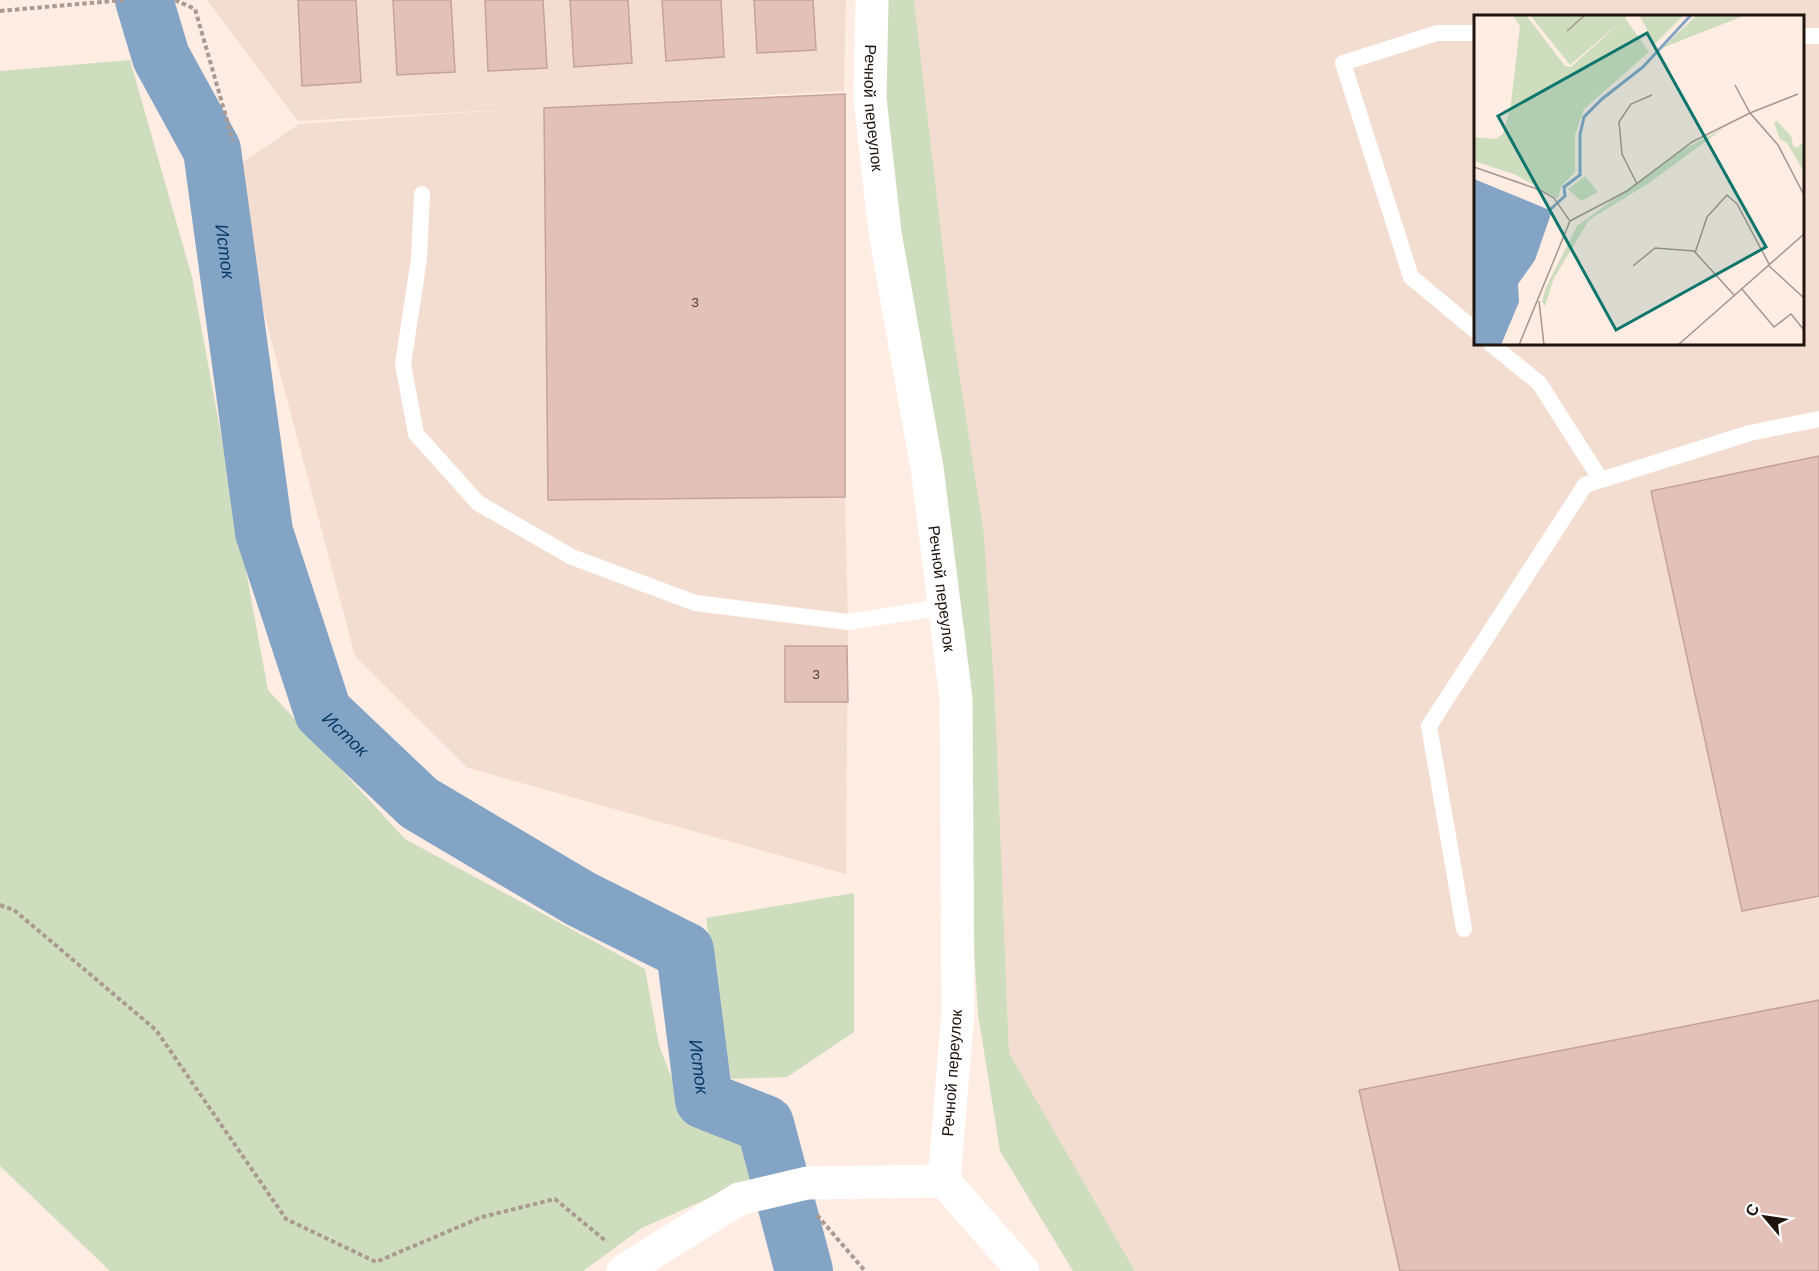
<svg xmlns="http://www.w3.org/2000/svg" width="1819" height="1271" viewBox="0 0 1819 1271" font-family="'Work Sans',sans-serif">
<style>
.industrial{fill:#f3ddd0;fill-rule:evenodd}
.green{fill:#cfddbf}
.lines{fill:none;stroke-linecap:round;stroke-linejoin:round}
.river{stroke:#84a4c5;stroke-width:58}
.building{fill:#e3c0b8;stroke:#c4a39b;stroke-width:1.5}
.path{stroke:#aa9a91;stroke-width:4;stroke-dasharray:4.5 3;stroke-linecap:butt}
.lane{stroke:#fff;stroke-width:16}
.street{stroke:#fff;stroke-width:33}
.labels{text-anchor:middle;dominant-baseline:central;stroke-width:4.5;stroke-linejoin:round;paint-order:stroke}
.number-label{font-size:14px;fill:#503f38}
.street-label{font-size:16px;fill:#1f140e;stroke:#fff}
.water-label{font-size:18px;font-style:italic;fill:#073965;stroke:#fff}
.inset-river{fill:none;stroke:#84a4c5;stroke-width:3}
.inset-road{fill:none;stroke:#a5968d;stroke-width:1.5}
.view{fill:#0f766e;fill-opacity:0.15;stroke:#0f766e;stroke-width:3}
.inset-edge{fill:none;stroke:#1f140e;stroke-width:3}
</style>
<rect width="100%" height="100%" fill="#ffece2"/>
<path class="industrial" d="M207,0H846L844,91L575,106L845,94V497L848,622L846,874L468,768L355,656L227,173L299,124L519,109L298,121Z
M914,0H1819V1271H1135L1009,1053L995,697L984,534L952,326ZM1476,16H1802V344H1476Z"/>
<path class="green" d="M872,0H914L952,326L984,534L995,697L1009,1053L1135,1271H1073L1000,1151L978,1014L970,886Z
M130,60L192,277L268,690L405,839L645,969L659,1045L687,1118L751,1149L758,1176L642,1228L583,1271H110L0,1166V71Z
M854,893V1032L787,1077L731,1079L706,918Z"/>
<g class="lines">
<path class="river" id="s1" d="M144,0L161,57L212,150L264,532L323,712L419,803L581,899L685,951L704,1100L765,1124L804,1271"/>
</g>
<path class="building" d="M298,0H356L361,82L302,86Z
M393,0H451L455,72L397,75Z
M485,0H543L547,68L488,71Z
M570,0H628L632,63L574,67Z
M662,0H721L724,57L666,61Z
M754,0H813L816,50L757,53Z
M845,94V497L548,500L544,108Z
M1819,456V896L1742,911L1651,491Z
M785,646H847L848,702H785Z
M1819,1000V1271H1400L1359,1090Z"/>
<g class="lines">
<path class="path" d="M175,0L195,9L233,141
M0,11L124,0
M0,905L14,910L156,1030L286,1219L376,1262L482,1217L555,1199L607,1242
M817,1215L865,1271"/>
<path class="lane" d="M1476,33H1437L1343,63L1411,277L1476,331
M1802,36H1819
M422,194L419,259L403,364L416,434L478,503L572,557L695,603L848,622L944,607
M1491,344L1539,383L1601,480
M1464,929L1429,726L1585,485L1750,433L1819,419"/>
<g class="street">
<path id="s2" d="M872,0L870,99L885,233L927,468L956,699L958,1012L944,1181"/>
<path d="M623,1271L739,1199L807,1183L944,1181L1023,1271"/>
</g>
</g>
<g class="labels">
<g class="number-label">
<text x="695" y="302">3</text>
<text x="816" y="674">3</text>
</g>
<g class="street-label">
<text stroke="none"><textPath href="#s2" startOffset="108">Речной переулок</textPath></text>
<text stroke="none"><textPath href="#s2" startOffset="594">Речной переулок</textPath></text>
<text transform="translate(952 1073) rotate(-86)">Речной переулок</text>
</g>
<g class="water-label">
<text stroke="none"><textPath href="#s1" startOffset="268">Исток</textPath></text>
<text stroke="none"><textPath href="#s1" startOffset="772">Исток</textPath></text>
<text stroke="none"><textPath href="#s1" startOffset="1294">Исток</textPath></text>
</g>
</g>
<g transform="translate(1474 15)">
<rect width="330" height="330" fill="#ffece2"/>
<path d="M38,0H52L91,51L97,52L150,4L96,50L56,0H154L151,3L175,37L110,94L101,120V157L87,172L84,184L42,160L0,146V122L22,124L29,119L37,89L46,11ZM165,0H210L181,29ZM223,0H272L188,33ZM303,106L317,121L319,130L323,133L330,126V157L313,128L306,124L300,108ZM250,113L175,168L115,205L80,263L71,291L68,287L72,272L103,211L204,137ZM111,161L124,177L107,186L94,174Z" fill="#cfddbf"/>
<path d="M0,164L78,196L61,245L44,269L45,287L27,330H0Z" fill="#84a4c5"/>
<path class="inset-river" d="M68,202L91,181L90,172L106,160V120L110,102L128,84L169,52L217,0"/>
<path class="inset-road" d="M93,16L111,0M261,70L276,98L324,79M0,152L66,175L80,183L96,206L45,330M163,169L148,139L145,107L157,89L178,80M96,206L153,176L218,127L276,98L304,130L330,180M221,238L233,202L253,180L263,189L295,249M294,250L330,283M159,251L181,233L220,236L260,280M267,273L300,312L317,299L330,315M65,286L70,330M204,330L330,219"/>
<path class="view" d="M173,18L292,232L142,315L24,101Z"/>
<rect width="330" height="330" class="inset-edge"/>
</g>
<g transform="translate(1765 1217) rotate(299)" stroke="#ffffff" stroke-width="4.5" paint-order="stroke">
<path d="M0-4.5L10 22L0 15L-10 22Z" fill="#1f140e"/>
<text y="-9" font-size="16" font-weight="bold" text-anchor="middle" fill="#1f140e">С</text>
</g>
</svg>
